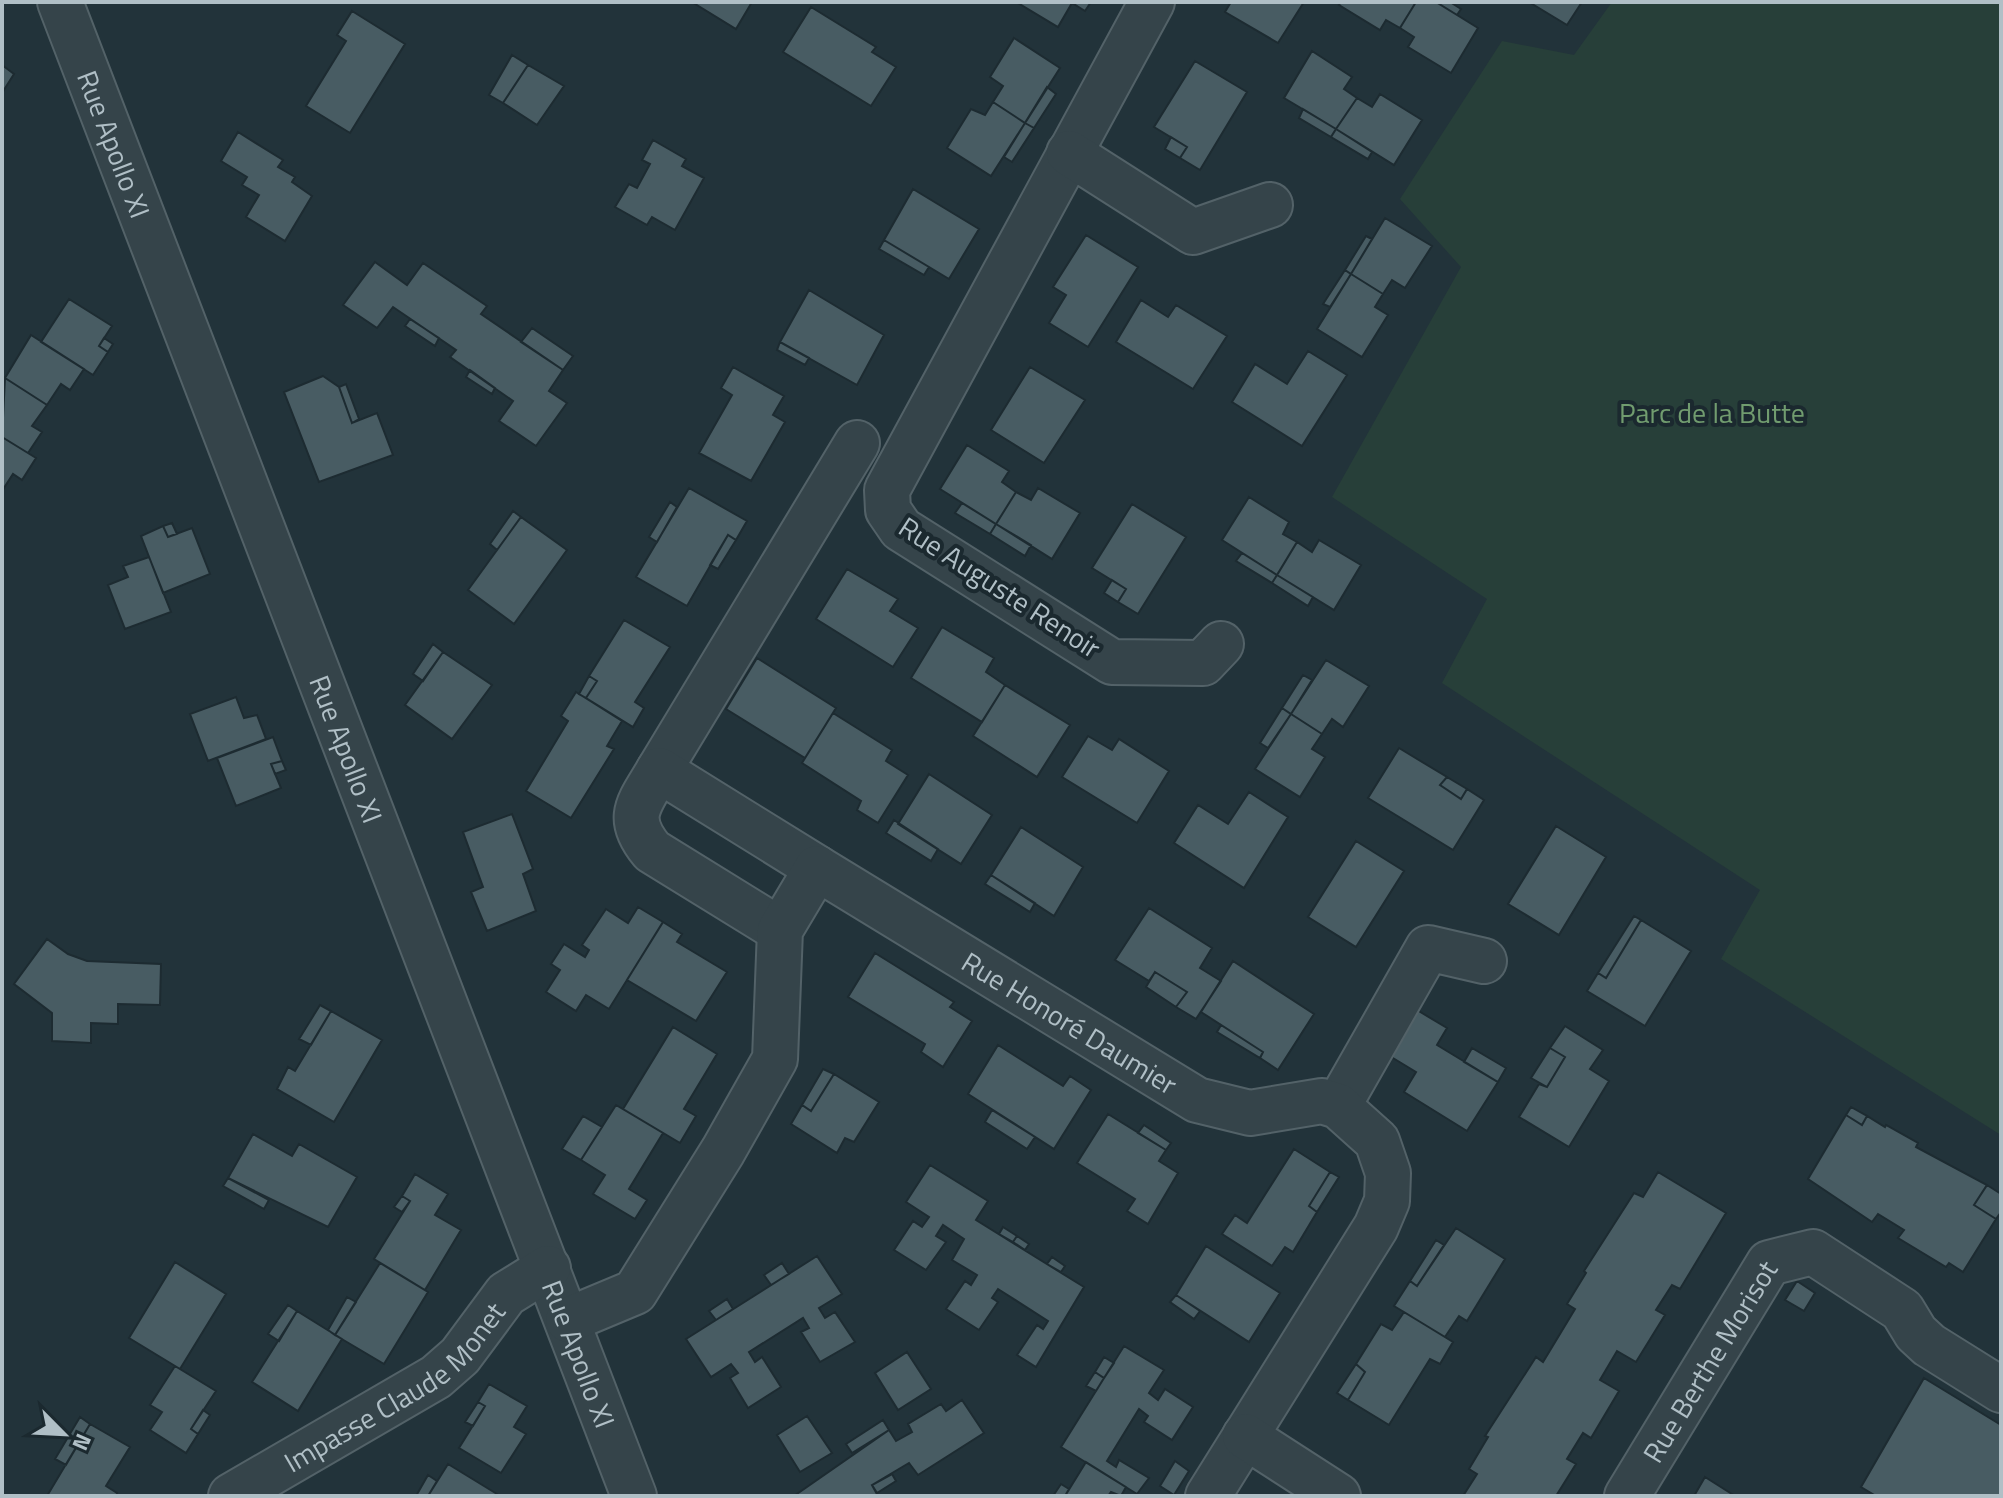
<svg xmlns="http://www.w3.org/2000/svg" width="2003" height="1498" viewBox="0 0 2003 1498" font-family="'Titillium Web',sans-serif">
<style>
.green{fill:#273f39}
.building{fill:#485c63;stroke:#1d2b31;stroke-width:2}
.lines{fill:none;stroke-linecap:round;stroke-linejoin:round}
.minor-casing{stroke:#536268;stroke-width:48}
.minor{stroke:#35444a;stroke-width:44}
.labels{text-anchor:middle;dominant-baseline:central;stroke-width:8;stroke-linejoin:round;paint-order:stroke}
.street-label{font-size:28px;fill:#b0bfc6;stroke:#1b292f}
.park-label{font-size:28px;fill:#719c6f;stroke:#1b292f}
</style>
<rect width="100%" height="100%" fill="#22333a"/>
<path class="green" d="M1612,2H2001V1135L1721,959L1760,890L1442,683L1487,599L1332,497L1461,267L1400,199L1502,41L1574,55Z"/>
<path class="building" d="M692,2H752L736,29Z
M1091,2L1085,11L1072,3L1058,27L1018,3Z
M1231,2H1304L1278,43L1225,12Z
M1341,2H1416L1400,28L1386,20L1380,30L1339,5Z
M1416,2H1436L1478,28L1451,73L1408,47L1414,37L1400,28Z
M1436,2H1450L1461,9L1457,15Z
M1529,2H1582L1567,25Z
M811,7L876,47L872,52L896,67L871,106L783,52Z
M352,11L405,44L350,133L306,106L346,41L337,35Z
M1014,38L1060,68L1025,123L993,102L1003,86L990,77Z
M1312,51L1352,77L1344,89L1357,98L1336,129L1284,98Z
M512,55L528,65L503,103L489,95Z
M1195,61L1247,92L1200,170L1180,158L1187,147L1154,127Z
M2,65L14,74L2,93Z
M528,65L564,86L537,125L503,103Z
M1047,87L1056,94L1034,128L1025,123Z
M1380,94L1422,120L1394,165L1336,129L1357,98L1372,107Z
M993,102L1025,123L991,176L947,148L971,109L985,115Z
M1303,109L1336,129L1331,137L1299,118Z
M1025,123L1034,128L1012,162L1004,157Z
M1336,129L1372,152L1368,159L1331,137Z
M238,132L283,160L278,167L295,177L292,182L312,196L285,241L246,217L259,195L242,185L247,177L221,161Z
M1171,137L1187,147L1180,158L1165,149Z
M653,140L686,159L682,166L704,178L675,230L652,217L647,225L615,207L629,184L637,188L650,164L642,160Z
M913,189L979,229L949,279L884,240Z
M1385,218L1432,246L1405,288L1392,280L1383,294L1351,274Z
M1086,235L1138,267L1088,347L1049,323L1066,295L1053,287Z
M1366,236L1372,239L1351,274L1345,270Z
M884,240L929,267L924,275L879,249Z
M375,262L407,285L423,263L487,306L481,314L563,370L549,391L567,403L536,446L499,421L513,401L450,357L456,350L393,307L377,328L343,305Z
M1345,270L1351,274L1330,307L1323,304Z
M1351,274L1383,294L1375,307L1388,315L1362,357L1317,329Z
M809,290L884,335L857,385L780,342Z
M69,299L112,326L99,346L108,352L93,375L41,342Z
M1141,300L1168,317L1176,305L1227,336L1193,389L1116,342Z
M410,319L439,338L435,346L405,326Z
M532,328L573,356L563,370L521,342Z
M31,335L84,369L70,390L61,384L47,405L5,378Z
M104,338L113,344L108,352L99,346Z
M780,342L809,358L805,365L777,350Z
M1308,351L1347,375L1302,446L1232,402L1255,364L1287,384Z
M733,367L784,396L773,415L785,422L751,481L699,453L732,395L721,388Z
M1030,367L1085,400L1044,463L991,430Z
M470,370L495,388L492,394L466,377Z
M323,376L339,387L352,423L377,413L393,455L319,482L284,392Z
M5,378L47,405L32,426L42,432L28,453L2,437Z
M346,384L359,419L352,423L339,387Z
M2,437L36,458L22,480L13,474L2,491Z
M967,445L1009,471L1002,482L1016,492L996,524L940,489Z
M689,488L747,521L736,540L728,535L687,606L636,577Z
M1038,488L1080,513L1052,559L996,524L1016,492L1031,500Z
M1249,497L1289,522L1283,534L1297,542L1277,575L1222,540Z
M670,502L677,507L657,542L649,537Z
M962,503L996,524L990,534L955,513Z
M1132,504L1186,537L1138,614L1118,602L1126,589L1092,568Z
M513,511L521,517L497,550L490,544Z
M521,517L567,550L514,624L468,590Z
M172,523L177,534L168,537L163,526Z
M996,524L1031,545L1025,556L990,534Z
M163,526L168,537L192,528L210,574L163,593L141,536Z
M728,535L736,540L718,569L710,565Z
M1319,540L1361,565L1334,610L1277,575L1297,542L1312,552Z
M1242,553L1277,575L1272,583L1236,561Z
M149,557L171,612L125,629L108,585L128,577L123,566Z
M847,569L898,599L890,611L918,628L893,667L816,619Z
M1277,575L1313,597L1308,606L1272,583Z
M1112,580L1126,589L1118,602L1104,593Z
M624,620L670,647L635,702L644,708L633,727L586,698L597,681L589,676Z
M942,627L994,658L986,672L1005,685L982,722L911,678Z
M433,644L443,652L423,681L413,674Z
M443,652L492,685L452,739L405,705Z
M757,658L836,708L805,758L726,709Z
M1326,660L1369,686L1343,727L1332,719L1322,734L1291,714Z
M1303,675L1312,680L1291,714L1282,708Z
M589,676L597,681L586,698L579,694Z
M1005,685L1070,725L1037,777L973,736Z
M576,692L622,721L607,746L614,749L571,818L526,791L568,721L561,716Z
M236,697L244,718L257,715L266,739L208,761L190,714Z
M1282,708L1291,714L1268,748L1260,743Z
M833,713L892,750L886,761L908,775L878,823L857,810L861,801L802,763Z
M1291,714L1322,734L1312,749L1325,757L1300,797L1255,769Z
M1088,736L1112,750L1119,739L1169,771L1137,823L1062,777Z
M273,737L282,761L271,764L281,788L236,806L217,758Z
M1399,748L1447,777L1440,785L1461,799L1467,789L1484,800L1453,850L1368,798Z
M282,761L286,770L275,774L271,764Z
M929,774L992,815L961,864L898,824Z
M1447,777L1467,789L1461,799L1440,785Z
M1249,792L1288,817L1244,888L1174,843L1198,805L1228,824Z
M512,814L533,869L523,874L536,911L487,931L471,892L483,887L463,832Z
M894,820L938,849L931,861L886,833Z
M1556,826L1606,857L1559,935L1508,904Z
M1021,827L1083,867L1054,916L991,875Z
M1356,841L1404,871L1356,947L1308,917Z
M991,875L1035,903L1030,912L985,884Z
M638,907L663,922L609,1009L586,995L576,1011L546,992L560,970L551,964L564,944L585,957L589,950L582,945L606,909L628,923Z
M1149,908L1212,948L1200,968L1221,981L1196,1019L1176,1007L1187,992L1155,972L1149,981L1115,960Z
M1634,916L1641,920L1606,978L1598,973Z
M1641,920L1691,951L1645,1026L1587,991L1598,973L1606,978Z
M663,922L682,934L677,942L727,972L696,1021L627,980Z
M47,939L68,954L87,961L161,964L160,1005L118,1004V1024L91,1023V1043L52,1041V1013L14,984Z
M875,953L954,1002L950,1007L972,1021L943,1067L921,1052L925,1044L848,997Z
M1233,961L1314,1014L1278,1070L1260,1058L1263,1052L1201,1012Z
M1155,972L1187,992L1176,1007L1146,987Z
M320,1005L331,1011L311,1045L299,1039Z
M1417,1010L1447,1028L1437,1045L1498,1082L1467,1131L1404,1092L1416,1072L1388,1055Z
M331,1011L382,1040L334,1122L277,1089L288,1067L295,1071Z
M1221,1025L1263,1052L1260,1058L1217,1032Z
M1565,1026L1603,1050L1590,1069L1609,1081L1569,1147L1519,1117L1539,1084L1547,1087L1565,1057L1550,1048Z
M673,1027L717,1054L684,1109L696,1116L680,1143L623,1109Z
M998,1045L1063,1086L1070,1076L1091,1090L1054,1149L968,1094Z
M1472,1048L1506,1068L1498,1082L1464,1062Z
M1550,1048L1565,1057L1547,1087L1531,1078Z
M823,1069L834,1074L811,1111L802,1105Z
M834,1074L879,1102L854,1142L845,1138L837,1153L791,1124L802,1105L811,1111Z
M616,1105L663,1133L629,1189L647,1200L635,1219L593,1194L605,1175L581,1160Z
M1851,1107L1867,1116L1862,1125L1846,1115Z
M992,1110L1035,1137L1027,1149L985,1122Z
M1108,1114L1166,1150L1159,1161L1178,1173L1148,1224L1127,1211L1135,1199L1077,1163Z
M1846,1115L1862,1125L1867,1116L1885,1127L1886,1125L1918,1143L1916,1147L1987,1185L1974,1205L1996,1219L1963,1272L1949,1263L1946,1267L1898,1238L1904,1230L1878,1214L1872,1222L1808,1179Z
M583,1116L602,1127L581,1160L562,1149Z
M1144,1125L1171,1143L1166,1150L1138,1133Z
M253,1134L292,1156L299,1144L357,1177L328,1227L228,1178Z
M1294,1149L1330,1172L1309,1206L1317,1212L1293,1252L1285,1247L1272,1266L1222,1234L1235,1215L1247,1223Z
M930,1165L988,1201L976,1220L1084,1287L1036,1367L1017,1355L1037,1325L1043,1329L1048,1321L998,1289L992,1298L998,1302L979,1330L946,1309L965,1281L971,1285L977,1275L952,1260L964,1239L943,1225L936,1236L946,1242L926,1270L894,1250L913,1221L922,1227L929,1217L906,1202Z
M1330,1172L1339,1177L1317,1212L1309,1206Z
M1658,1172L1726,1213L1680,1289L1672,1285L1656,1310L1665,1315L1636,1362L1617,1351L1600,1380L1619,1391L1591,1438L1583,1433L1567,1459L1576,1464L1556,1496H1463L1477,1474L1469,1469L1488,1437L1485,1436L1536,1357L1543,1362L1575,1309L1567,1304L1586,1273L1584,1271L1634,1193L1643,1197Z
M415,1174L448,1194L435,1215L461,1230L425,1290L374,1259L410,1201L402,1196Z
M228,1178L269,1200L264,1209L223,1186Z
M1987,1185L2001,1194V1212L1996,1219L1974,1205Z
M402,1196L410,1201L402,1212L394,1207Z
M1003,1227L1017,1236L1013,1242L999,1234Z
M1456,1228L1505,1259L1467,1321L1459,1316L1445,1337L1394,1306L1410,1281L1417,1286Z
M1017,1236L1029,1244L1025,1250L1013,1242Z
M1436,1240L1444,1245L1417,1286L1410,1281Z
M1206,1246L1280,1293L1249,1342L1176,1295Z
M817,1256L842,1294L819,1308L825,1318L835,1312L855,1342L820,1362L801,1332L809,1328L803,1318L749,1352L755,1362L762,1357L781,1387L748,1408L730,1378L738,1373L731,1364L711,1377L686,1339Z
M1052,1257L1065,1266L1061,1272L1047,1264Z
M175,1262L226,1294L180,1369L129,1338Z
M380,1263L428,1292L384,1364L335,1335Z
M782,1263L789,1274L771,1285L764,1275Z
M1797,1281L1815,1293L1804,1311L1785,1300Z
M1176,1295L1200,1311L1194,1319L1170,1302Z
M347,1297L356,1302L335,1335L328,1330Z
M727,1299L733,1309L716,1320L709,1311Z
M288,1305L297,1311L279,1341L268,1334Z
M297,1311L342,1339L298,1411L252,1382Z
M1404,1312L1453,1342L1440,1364L1430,1359L1389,1425L1348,1400L1365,1372L1356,1364L1381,1324L1392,1330Z
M1124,1346L1164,1370L1149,1393L1158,1400L1165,1389L1193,1407L1172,1440L1144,1422L1148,1416L1139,1409L1107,1461L1116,1467L1119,1460L1149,1478L1137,1494L1061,1447Z
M907,1352L931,1389L898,1410L875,1373Z
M1104,1357L1114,1363L1104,1378L1095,1372Z
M1356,1364L1365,1372L1348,1400L1337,1393Z
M175,1366L216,1391L191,1429L198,1434L186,1453L150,1430L162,1412L150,1405Z
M1095,1372L1104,1378L1096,1391L1086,1386Z
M1924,1378L2001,1425V1496H1876L1861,1487Z
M489,1384L527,1406L514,1427L526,1434L501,1473L459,1448L485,1406L478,1402Z
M962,1400L984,1433L918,1475L909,1463L872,1485L878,1496H794L889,1430L896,1441L912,1432L908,1424L941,1404L946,1411Z
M478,1402L485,1406L473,1426L465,1422Z
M203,1410L210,1415L198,1434L191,1429Z
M807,1416L832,1453L800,1472L777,1435Z
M80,1417L90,1424L66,1465L55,1459Z
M883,1420L889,1430L852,1453L846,1444Z
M90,1424L130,1447L106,1486L117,1493L116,1496H47Z
M1175,1461L1189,1471L1174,1495L1160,1486Z
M1086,1462L1126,1487L1121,1496L1111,1492L1108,1496H1065Z
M448,1464L497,1494L496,1496H428Z
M892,1474L896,1481L877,1493L872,1485Z
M428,1475L437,1481L428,1496H416Z
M1705,1477L1735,1496H1694Z
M1061,1484L1069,1489L1065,1496H1053Z"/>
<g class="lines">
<defs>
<g id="minor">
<path id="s1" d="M60,2L634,1496"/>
<path d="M1152,2L887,490L888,510L901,529L1112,662L1203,663L1221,644"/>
<path d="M1069,153L1193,232L1270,205"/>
<path d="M659,770L857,443"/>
<path d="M780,930L652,851C624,817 639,804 659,770L817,868"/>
<path d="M1338,1106L1428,948L1484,961"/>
<path id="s2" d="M568,1320L635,1292L723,1151L775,1059L780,930L817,868L1197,1100L1250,1113L1322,1101L1338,1106L1377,1141L1388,1173L1387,1201L1376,1227L1208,1496"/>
<path d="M1245,1436L1338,1496"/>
<path id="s3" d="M231,1496L436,1377L460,1356L506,1294L548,1268"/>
<path id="s4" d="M1627,1496L1769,1263L1813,1252L1902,1310L1916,1333L1929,1345L2001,1390"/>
</g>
</defs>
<use href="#minor" class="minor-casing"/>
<use href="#minor" class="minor"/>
</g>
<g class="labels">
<g class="street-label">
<text stroke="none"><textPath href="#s1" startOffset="152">Rue Apollo XI</textPath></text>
<text transform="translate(1000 587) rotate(33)">Rue Auguste Renoir</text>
<text stroke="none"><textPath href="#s1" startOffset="800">Rue Apollo XI</textPath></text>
<text stroke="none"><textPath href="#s2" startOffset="842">Rue Honoré Daumier</textPath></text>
<text stroke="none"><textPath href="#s1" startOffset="1448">Rue Apollo XI</textPath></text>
<text stroke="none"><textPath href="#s4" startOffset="158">Rue Berthe Morisot</textPath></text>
<text stroke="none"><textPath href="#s3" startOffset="198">Impasse Claude Monet</textPath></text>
</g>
<g class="park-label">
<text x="1712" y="412">Parc de la Butte</text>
</g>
</g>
<rect width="2003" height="1498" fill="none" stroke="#b0bfc6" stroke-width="8"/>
<g transform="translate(64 1434) rotate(114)" stroke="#1b292f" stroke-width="6" paint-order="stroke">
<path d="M0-6L14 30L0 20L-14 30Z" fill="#b0bfc6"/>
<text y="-12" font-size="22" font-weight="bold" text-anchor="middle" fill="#b0bfc6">N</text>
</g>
</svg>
